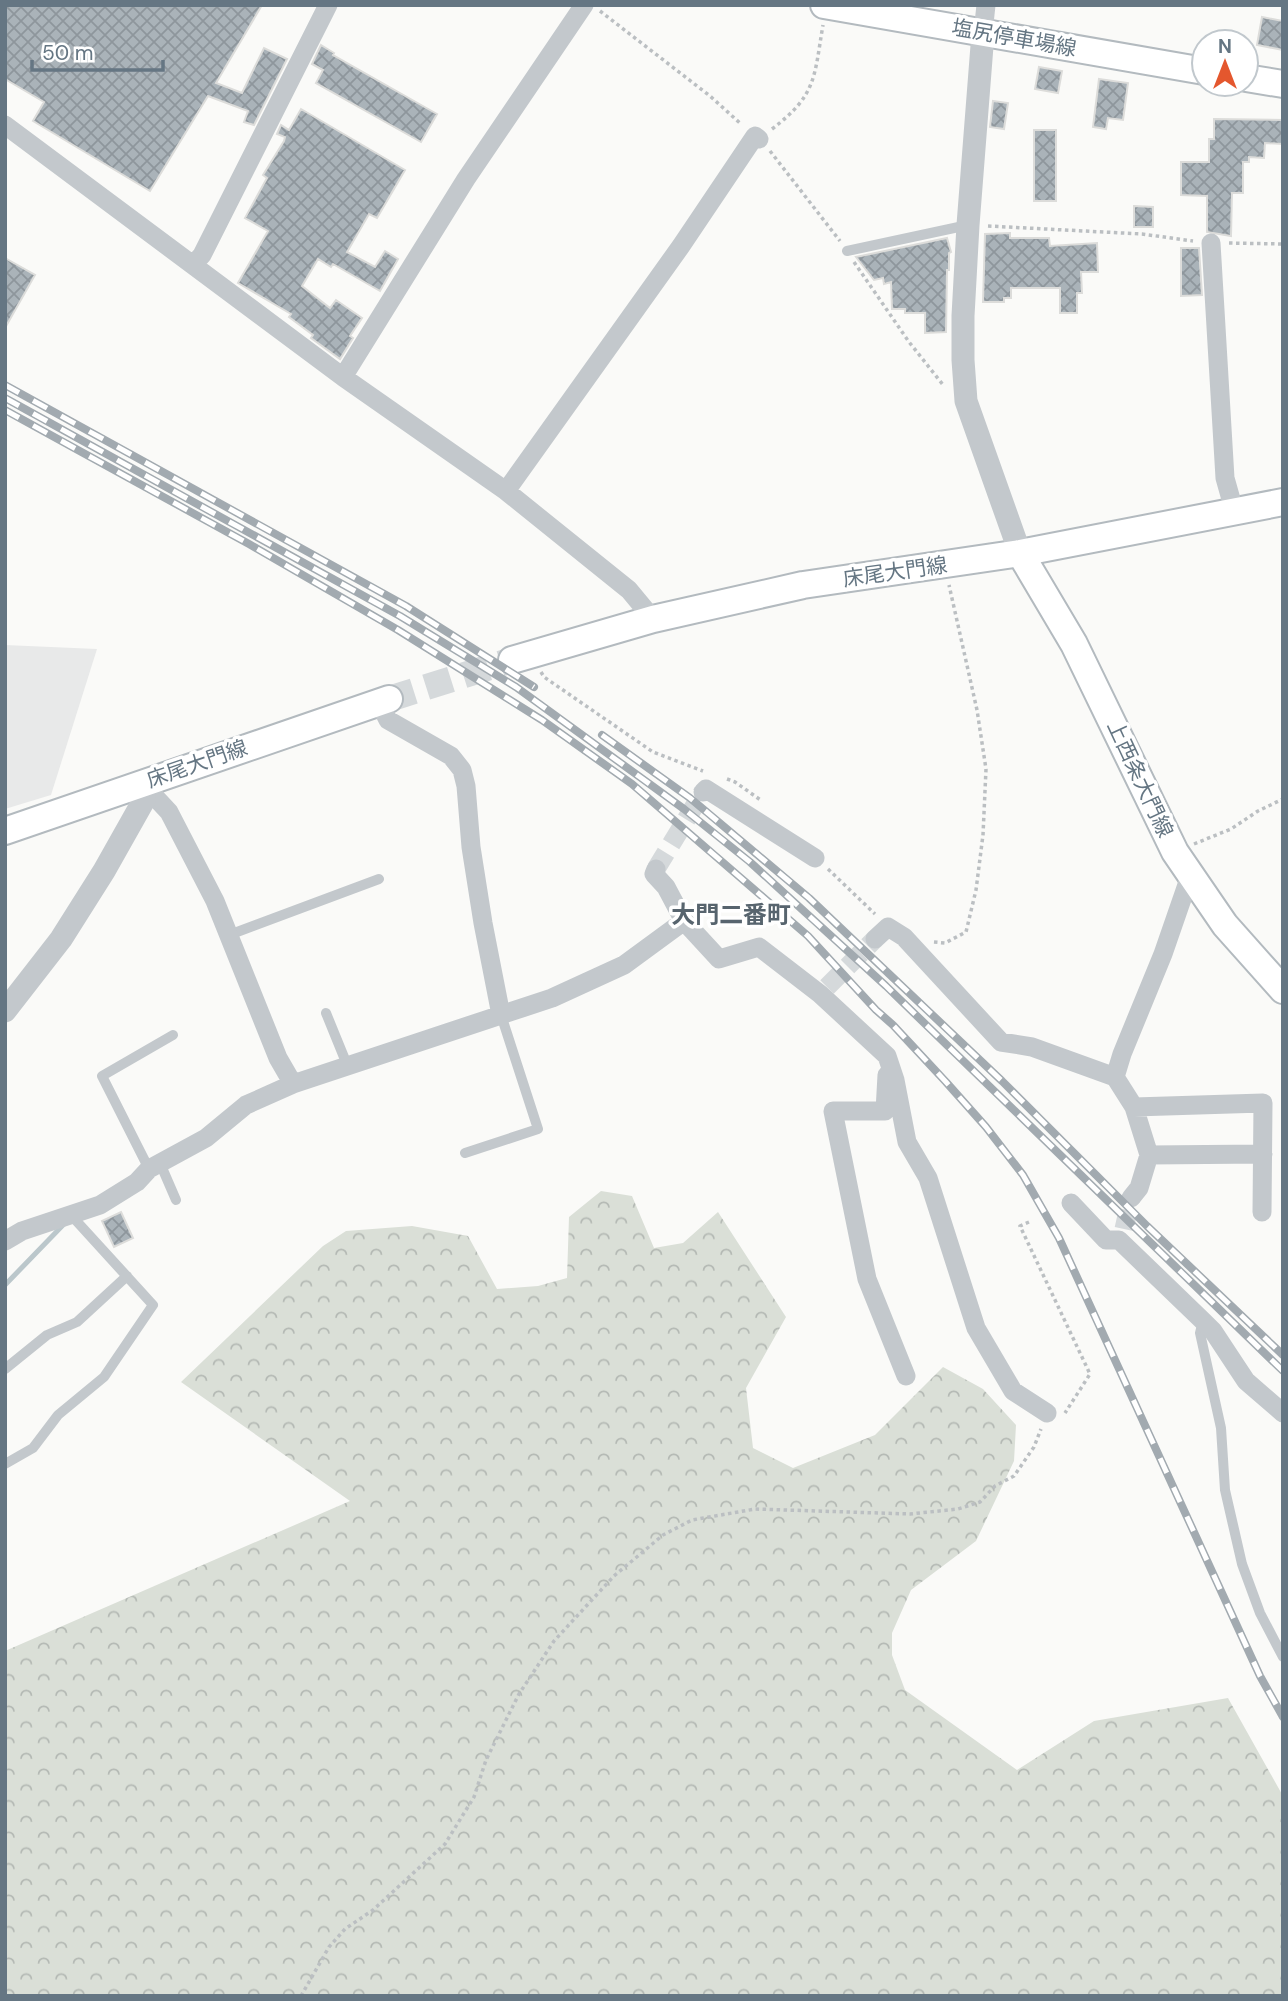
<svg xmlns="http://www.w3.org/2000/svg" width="1288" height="2001" viewBox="0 0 1288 2001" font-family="'DM Sans','Noto Sans JP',sans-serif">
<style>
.built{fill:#e8e9e9}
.forest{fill:url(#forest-crowns)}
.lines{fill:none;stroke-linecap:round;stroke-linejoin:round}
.stream{stroke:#bbc7cb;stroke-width:5}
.building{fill:url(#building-cross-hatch);stroke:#dcdcda;stroke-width:2}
.minor-tunnel{stroke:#d5d9db;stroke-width:19;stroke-dasharray:19 10;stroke-linecap:butt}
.secondary-tunnel{stroke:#d5d9db;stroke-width:26;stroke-dasharray:26 13;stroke-linecap:butt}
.secondary-casing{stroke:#b3babf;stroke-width:30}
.path{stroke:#bbbfc2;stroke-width:3.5;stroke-dasharray:3.5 3.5;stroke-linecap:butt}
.service{stroke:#c3c8cc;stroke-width:10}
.minor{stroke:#c3c8cc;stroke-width:19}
.tertiary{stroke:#c3c8cc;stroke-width:23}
.secondary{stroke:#fff;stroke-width:26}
.rail-casing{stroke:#a2aab0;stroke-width:8}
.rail{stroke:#fff;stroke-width:5;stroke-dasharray:16;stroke-linecap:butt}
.labels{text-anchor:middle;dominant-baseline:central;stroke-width:7;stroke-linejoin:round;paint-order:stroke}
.street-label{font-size:21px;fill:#657683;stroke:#fff}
.quarter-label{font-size:24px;font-weight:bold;fill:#57646e;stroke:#fff}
</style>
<defs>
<pattern id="forest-crowns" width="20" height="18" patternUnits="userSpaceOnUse" patternTransform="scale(1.75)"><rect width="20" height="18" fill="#dadfd7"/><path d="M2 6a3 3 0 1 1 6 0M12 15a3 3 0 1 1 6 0" fill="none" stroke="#b4b9b4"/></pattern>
<pattern id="building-cross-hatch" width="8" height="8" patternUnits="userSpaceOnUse" patternTransform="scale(1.75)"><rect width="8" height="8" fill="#aab3b9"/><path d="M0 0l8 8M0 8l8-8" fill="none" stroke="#8e969c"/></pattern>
</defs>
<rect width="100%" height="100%" fill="#fafaf8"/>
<path class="built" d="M5,645L97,649L51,795L5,809Z"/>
<path class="forest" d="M601,1191L632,1196L654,1248L683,1243L718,1212L786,1317L746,1388L753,1448L793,1468L875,1435L943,1367L983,1389L1016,1425L1014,1461L976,1541L911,1590L892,1633V1655L905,1690L1017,1770L1094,1721L1228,1698L1283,1796V1996H5V1651L350,1501L181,1382L323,1246L346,1231L412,1226L468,1236L497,1289L538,1286L567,1278L569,1217Z"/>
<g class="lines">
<path class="stream" d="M5,1285L64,1224"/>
</g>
<path class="building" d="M5,5H262L216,83L242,93L264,48L287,59L254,125L244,122L248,111L208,96L150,191L33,121L44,102L5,79Z
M1262,17L1283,21V50L1257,45Z
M321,45L334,53L333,55L437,114L421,142L316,83L323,70L312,64Z
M1039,67L1062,71L1058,93L1035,89Z
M1099,79L1128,83L1123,120L1108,118L1106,129L1093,127Z
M993,101L1008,103L1004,129L990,127Z
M301,109L405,170L377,218L369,214L347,252L375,267L385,251L398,259L380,291L333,264L331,267L318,259L302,286L330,308L336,300L362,318L350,336L353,338L340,359L311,338L313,335L289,317L291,314L238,283L268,231L245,218L267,178L263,175L284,141L285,137L277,134L281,125L289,130Z
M1214,119L1283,120V144L1265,143L1264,158L1249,157V162H1243V193H1232L1231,236L1207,232V196L1181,195V162H1209V139H1214Z
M1034,130H1056V201H1034Z
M1134,206L1153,207V227H1134Z
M1010,233V238H1049L1050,246L1097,243L1098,272H1081L1082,293H1077V313H1060V288H1011V298H1004V302H983L985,234Z
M947,238L951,252L949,253V270H947L946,332L925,333V313H905V309H892L891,282L884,284L883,278L874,280L856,257Z
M1181,248H1199L1202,295L1181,296Z
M5,258L35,275L5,328Z
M121,1212L133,1238L114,1247L102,1221Z"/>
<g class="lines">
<path class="minor-tunnel" d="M656,869L703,792
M827,987L875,939
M1124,1229L1131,1198"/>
<path class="secondary-tunnel" d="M389,699L512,660"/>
<defs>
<path id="secondary" d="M824,5L1204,71
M1246,78L1283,84
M1020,553L1074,644L1175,852L1225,925L1283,990
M512,660L653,619L803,585L1020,553L1283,502
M5,831L389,699"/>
</defs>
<use href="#secondary" class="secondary-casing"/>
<path class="path" d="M600,11L710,96L741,124
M772,129C817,95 814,77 823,25
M770,151L840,241
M988,226L1142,234L1193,241
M1229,243L1283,244
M854,262L909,342L944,386
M541,672L544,677L653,752L703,771
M727,779L735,782L762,801
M1194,844L1231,829L1258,811L1283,799
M828,869L875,914
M934,942L945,943L966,932L976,890L983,835L986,769L977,710L949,585
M1029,1222L1020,1226L1090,1374L1065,1413
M301,1996L329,1947L345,1929L373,1910L445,1844L474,1797L486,1760L519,1694L554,1641L614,1576L663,1535L692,1520L755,1509L910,1514L958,1509L980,1502L995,1486L1014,1476L1034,1447L1041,1429"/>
<path class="service" d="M847,251L968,225
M229,935L379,879
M326,1013L348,1067
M465,1153L538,1129L501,1015
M160,1163L176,1200
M149,1169L102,1076L173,1035
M1203,1321L1200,1333L1221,1428L1225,1490L1242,1564L1260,1613L1283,1657
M5,1369L47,1335L77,1322L127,1276
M5,1464L33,1448L58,1415L104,1377L153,1305L70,1214"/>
<path class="minor" d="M983,33L986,5
M5,125L343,377L506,491L629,590L653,619
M1211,243L1225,478L1234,510
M193,265L202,255L328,5
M343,377L466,179L584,5
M506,491L681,246L755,136L759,139
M379,702L388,720L451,756L462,770L466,786L471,847L483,923L501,1015
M142,783L169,812L215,901L278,1058L293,1084
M703,792L706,789L815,858
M656,869L654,874L666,887L684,921L719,959L759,947L820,994L887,1056L895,1080L907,1142L928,1178L976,1328L1013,1391L1047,1413
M875,939L888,927L904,937L1001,1042L1032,1047L1115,1077L1134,1107L1149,1155L1139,1188L1131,1198
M887,1075L885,1111H833L867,1279L906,1376
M1115,1077L1122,1054L1163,954L1190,876
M1134,1107L1263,1103L1262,1212
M1149,1155L1263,1154
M1071,1203L1106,1240H1119L1203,1321L1213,1331L1246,1381L1283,1413
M5,1241L22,1231L100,1205L137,1182L149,1169L206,1138L246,1105L293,1084L552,998L624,965L684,921"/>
<path class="tertiary" d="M983,33L968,225L963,316V360L966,401L1020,553
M5,1011L61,939L104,871L144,800L142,783"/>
<use href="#secondary" class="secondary"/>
<defs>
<path id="rail" d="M5,385L406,606L534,687
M5,398L400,616L516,687L684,809L750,862L886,986L1283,1371
M5,410L249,544L398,630L542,720L632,784L808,936L876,1010L893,1025L946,1082L986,1127L1023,1175L1059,1238L1260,1676L1283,1717
M602,735L690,798L809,898L1002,1081L1147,1226L1283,1355"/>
</defs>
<use href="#rail" class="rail-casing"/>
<use href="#rail" class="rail"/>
</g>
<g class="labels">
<g class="street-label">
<text transform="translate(1014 38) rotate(10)">塩尻停車場線</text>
<text transform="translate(895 572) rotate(-8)">床尾大門線</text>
<text transform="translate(197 764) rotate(-19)">床尾大門線</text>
<text transform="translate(1140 779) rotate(65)">上西条大門線</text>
</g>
<g class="quarter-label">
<text x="731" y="914">大門二番町</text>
</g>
</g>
<rect width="1288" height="2001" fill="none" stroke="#657683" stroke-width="14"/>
<g transform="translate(1225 63)"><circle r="33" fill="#ffffff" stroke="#c1c8cd" stroke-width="2"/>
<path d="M0-5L12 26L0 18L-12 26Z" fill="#e4572e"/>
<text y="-10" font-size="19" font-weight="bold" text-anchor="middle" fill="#657683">N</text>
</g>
<path d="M32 60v10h131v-10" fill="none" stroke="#657683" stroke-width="3.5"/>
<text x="42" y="60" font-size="21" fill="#657683" stroke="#ffffff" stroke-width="5" paint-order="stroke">50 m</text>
</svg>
